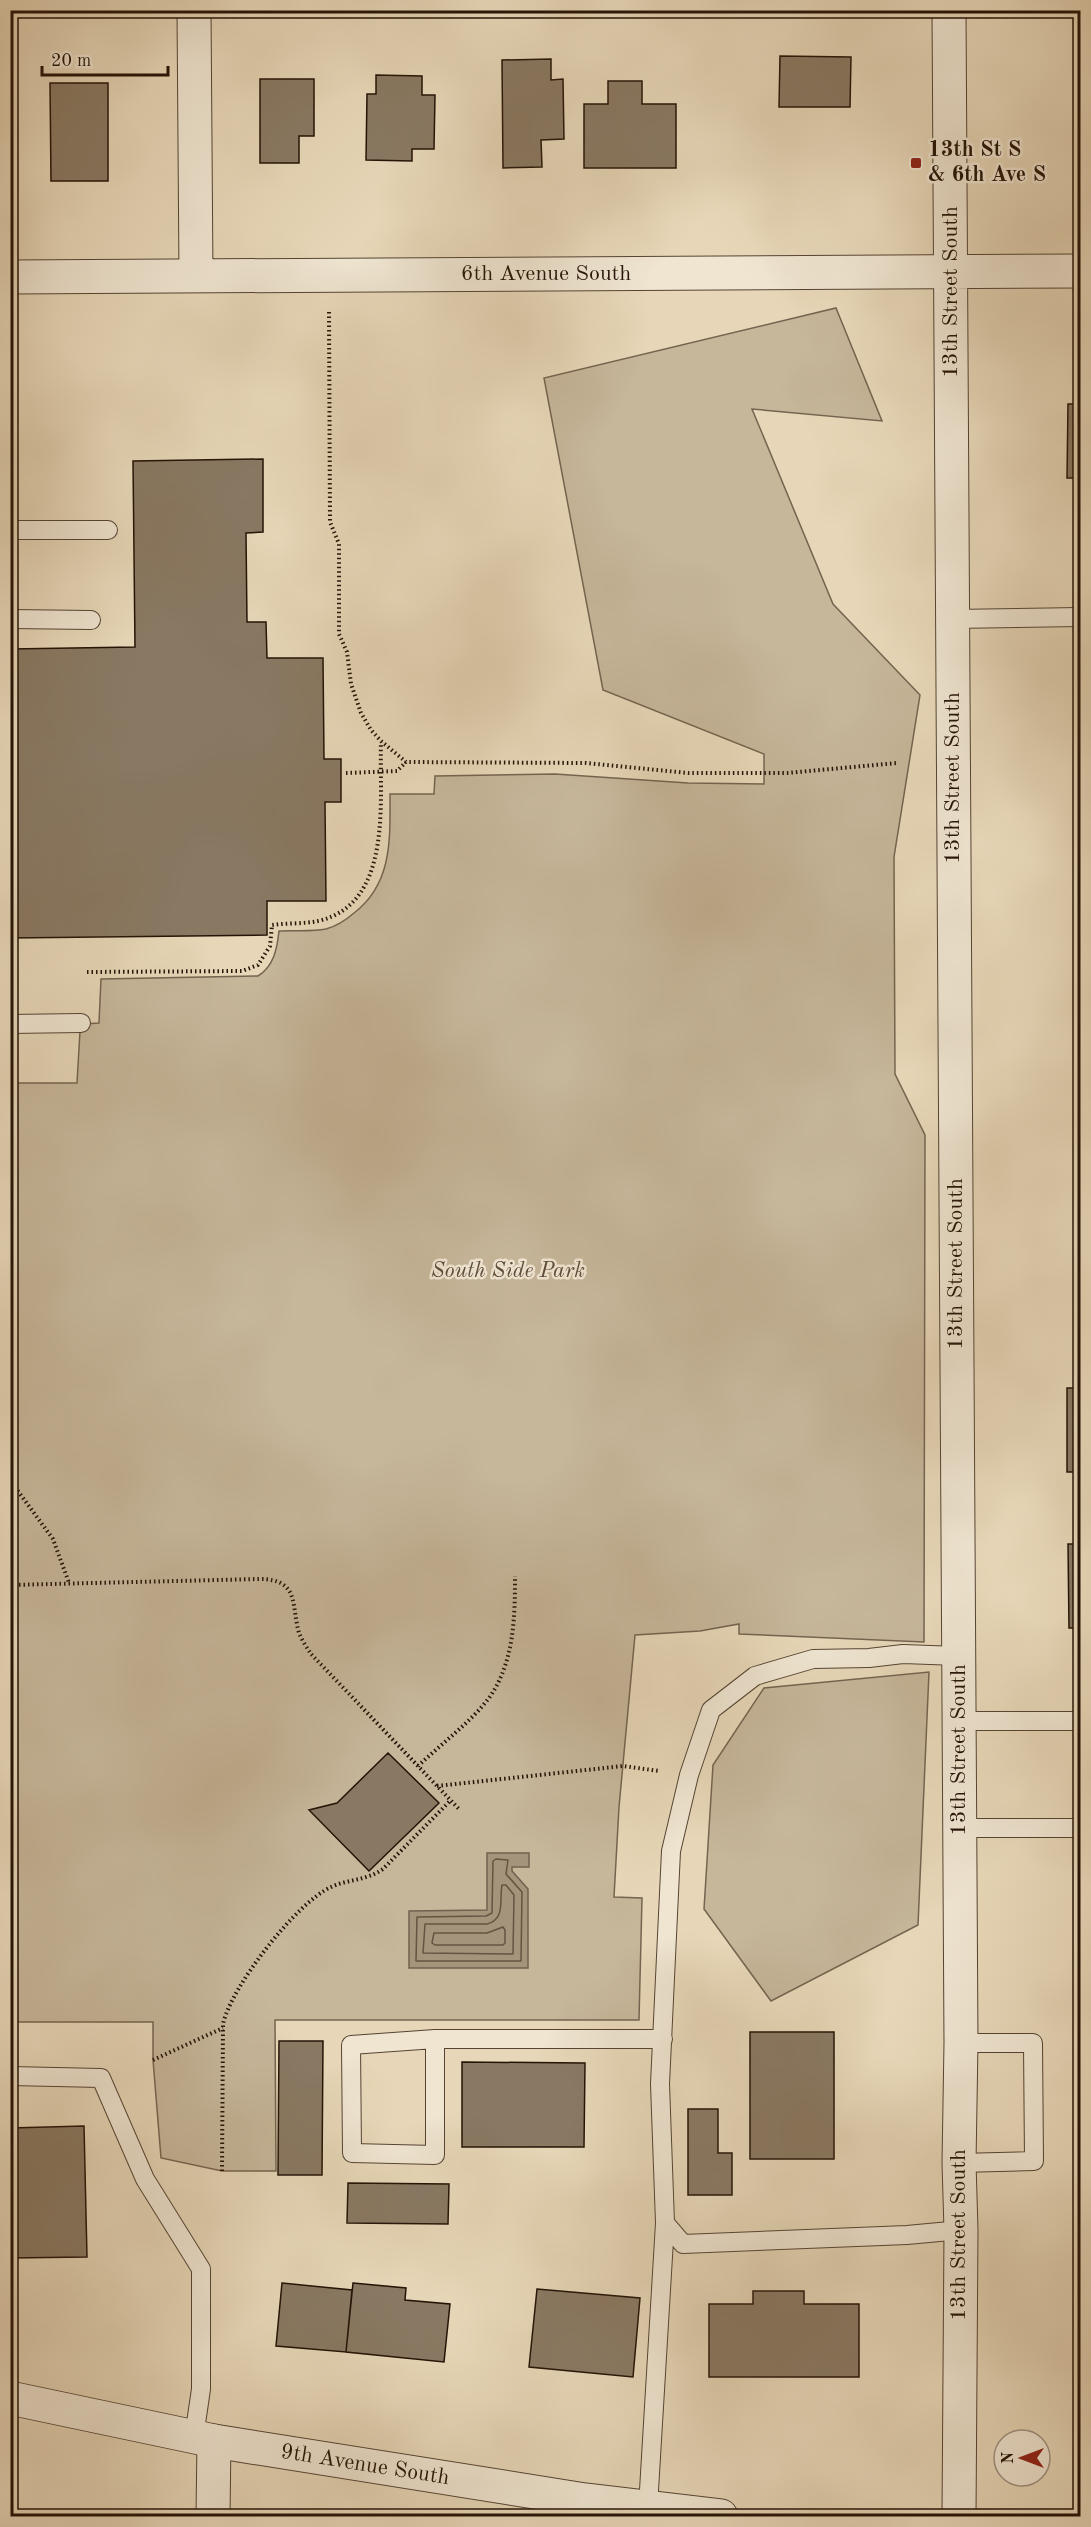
<svg xmlns="http://www.w3.org/2000/svg" width="1091" height="2527" viewBox="0 0 1091 2527" font-family="'Old Standard TT',serif">
<style>
.green{fill:#c6b69a;stroke:#756450;stroke-width:1.5}
.water{fill:#a5947c;stroke:#71604d;stroke-width:1.5}
.lines{fill:none;stroke-linecap:round;stroke-linejoin:round}
.shore{stroke:#645442;stroke-width:1.5}
.building{fill:#897963;stroke:#241307;stroke-width:1.5}
.service-casing{stroke:#543;stroke-width:20}
.minor-casing{stroke:#543;stroke-width:35}
.tertiary-casing{stroke:#543;stroke-width:35}
.path{stroke:#241307;stroke-width:4;stroke-dasharray:1.5 3;stroke-linecap:butt}
.service{stroke:#efe5d1;stroke-width:18}
.minor{stroke:#efe5d1;stroke-width:33}
.tertiary{stroke:#efe5d1;stroke-width:33}
.poi-dot{fill:#8f2418;stroke:#efe5d1;stroke-width:2}
.labels{text-anchor:middle;dominant-baseline:central;stroke-width:5;stroke-linejoin:round;paint-order:stroke}
.poi-label{font-size:22px;font-weight:bold;fill:#241307;stroke:#efe5d1;text-anchor:start}
.street-label{font-size:22px;fill:#241307;stroke:#efe5d1}
.park-label{font-size:22px;font-style:italic;fill:#5d4c3a;stroke:#efe5d1}
</style>
<rect width="100%" height="100%" fill="#e7d7b8"/>
<filter id="stains"><feTurbulence type="fractalNoise" baseFrequency=".00333" numOctaves="4"/><feColorMatrix values="0 0 0 0 .2 0 0 0 0 .09 0 0 0 0 .02 0 0 0 .5 -.17"/></filter>
<radialGradient id="worn" r=".72"><stop offset=".6" stop-color="#630" stop-opacity="0"/><stop offset="1" stop-color="#630" stop-opacity=".3"/></radialGradient>
<path class="green" d="M836,308L882,421L752,409L833,604L920,695L894,857L895,1074L925,1135L924,1642L739,1634V1624L700,1631L635,1635L619,1807L614,1897L642,1898L639,2020H275L276,2171H222L161,2158L153,2060V2022H11V1083H77L80,1031L84,1024L99,1023L101,979L258,976C274,966 277,949 279,931C294,930 311,932 326,929C337,926 346,920 354,913C393,883 390,838 390,794H434L435,776L555,774L688,783L764,784V754L603,690L544,378Z
M929,1672L918,1925L771,2001L704,1909L713,1765L764,1688Z"/>
<path class="water" d="M487,1853H529V1867H512V1871L528,1889V1968H409V1911L487,1910Z"/>
<g class="lines">
<path class="shore" d="M496,1859L508,1860L506,1874L522,1892L521,1961H416L417,1917L486,1916L492,1913L493,1861Z
M502,1885H506L514,1895L513,1954L423,1953L425,1924H487C506,1919 499,1900 502,1885Z
M503,1927L505,1930V1943L503,1945H435L432,1943L434,1933H487Z"/>
</g>
<path class="building" d="M780,56L851,57L850,107H779Z
M551,59V80L563,79L564,139L541,140L542,167L503,168L502,60Z
M1078,72H1080V142H1079Z
M376,75L422,76V95H435L434,149H412V161L366,160L367,94H376Z
M260,79H314V136H299V163H260Z
M608,81H642V104H676V168H584V104H608Z
M50,83H108V181H51Z
M1068,404H1080V478H1067Z
M263,459V532L246,533L247,622H266L267,658H323L324,759H341V802H325L326,901H267V935L10,938V649L135,647L133,461Z
M1067,1388H1080V1472H1067Z
M1068,1544H1080V1628H1069Z
M388,1753L439,1803L369,1871L309,1810L337,1803Z
M750,2032H834V2159H750Z
M279,2041H323L322,2175H278Z
M462,2062L585,2063L584,2147H462Z
M688,2109H718V2153H732V2195H688Z
M84,2126L87,2257L10,2258V2128Z
M348,2183L449,2184L448,2224L347,2223Z
M282,2283L352,2290L346,2352L276,2346Z
M353,2283L406,2288L405,2300L450,2304L444,2362L346,2352Z
M537,2289L640,2298L633,2377L529,2367Z
M753,2291H804V2304H859V2377H709V2304H753Z"/>
<g class="lines">
<defs>
<path id="service" d="M10,530H108
M10,619L91,620
M952,619L1080,617
M10,1024L81,1023
M958,1656L903,1654L869,1658L813,1659L755,1676L711,1710L689,1775L671,1851L660,2084L665,2223L683,2244L907,2235L961,2230
M959,1721H1080
M959,1828H1080
M435,2039V2155L352,2153L351,2045L435,2039H663
M10,2076L101,2078L145,2179L201,2269V2389L194,2437
M959,2163L1034,2161L1033,2043H961
M648,2507L665,2223"/>
<path id="minor" d="M194,10L196,276
M949,10L961,2043L959,2163L961,2230L959,2516
M10,277L1080,271
M213,2516L214,2441"/>
<path id="tertiary" d="M10,2398L214,2441L585,2500L721,2516"/>
</defs>
<use href="#service" class="service-casing"/>
<use href="#minor" class="minor-casing"/>
<use href="#tertiary" class="tertiary-casing"/>
<path class="path" d="M329,312L330,522L339,544V634L347,652L351,684L361,713L371,730L381,741L406,762L586,763L688,773H787L897,763
M346,773L397,771L406,762
M87,972L242,971L258,965L270,946L272,925C287,923 304,924 318,921C394,904 379,799 381,742
M1079,1007L1080,1055
M15,1487L53,1539L69,1583
M10,1585L259,1579C300,1579 291,1605 299,1633C302,1640 307,1648 311,1654L459,1809
M418,1766C441,1744 470,1723 489,1698C514,1663 515,1618 515,1576
M437,1786L623,1766L659,1771
M153,2060L223,2028
M222,2171L223,2024C231,1987 296,1903 331,1887C348,1879 366,1881 383,1869L450,1801"/>
<use href="#service" class="service"/>
<use href="#minor" class="minor"/>
<use href="#tertiary" class="tertiary"/>
</g>
<rect class="poi-dot" x="910" y="157" width="12" height="12" rx="3"/>
<g class="labels">
<g class="poi-label">
<text x="928" y="150">13th St S<tspan x="928" dy="25">&amp; 6th Ave S</tspan></text>
</g>
<g class="street-label">
<text x="546" y="274">6th Avenue South</text>
<text transform="translate(951 292) rotate(-90)">13th Street South</text>
<text transform="translate(953 778) rotate(-90)">13th Street South</text>
<text transform="translate(956 1264) rotate(-90)">13th Street South</text>
<text transform="translate(959 1750) rotate(-90)">13th Street South</text>
<text transform="translate(959 2235) rotate(-90)">13th Street South</text>
<text transform="translate(365 2465) rotate(9)">9th Avenue South</text>
</g>
<g class="park-label">
<text x="508" y="1271">South Side Park</text>
</g>
</g>
<rect width="1091" height="2527" fill="none" stroke="#e7d7b8" stroke-width="36"/>
<rect x="12" y="12" width="1067" height="2503" fill="none" stroke="#241307" stroke-width="3"/>
<rect x="18" y="18" width="1055" height="2491" fill="none" stroke="#241307" stroke-width="1.5"/>
<g transform="translate(1022 2458) rotate(270)"><circle r="28" fill="#efe5d1" stroke="#9e9180" stroke-width="1.5"/>
<path d="M0-4.5L10 22L0 15L-10 22Z" fill="#8f2418"/>
<text y="-9" font-size="16" font-weight="bold" text-anchor="middle" fill="#241307">N</text>
</g>
<path d="M42 66v9h126v-9" fill="none" stroke="#241307" stroke-width="3"/>
<text x="51" y="66" font-size="18" fill="#241307" stroke="#efe5d1" stroke-width="4.5" paint-order="stroke">20 m</text>
<rect width="100%" height="100%" filter="url(#stains)"/>
<rect width="100%" height="100%" fill="url(#worn)"/>
</svg>
